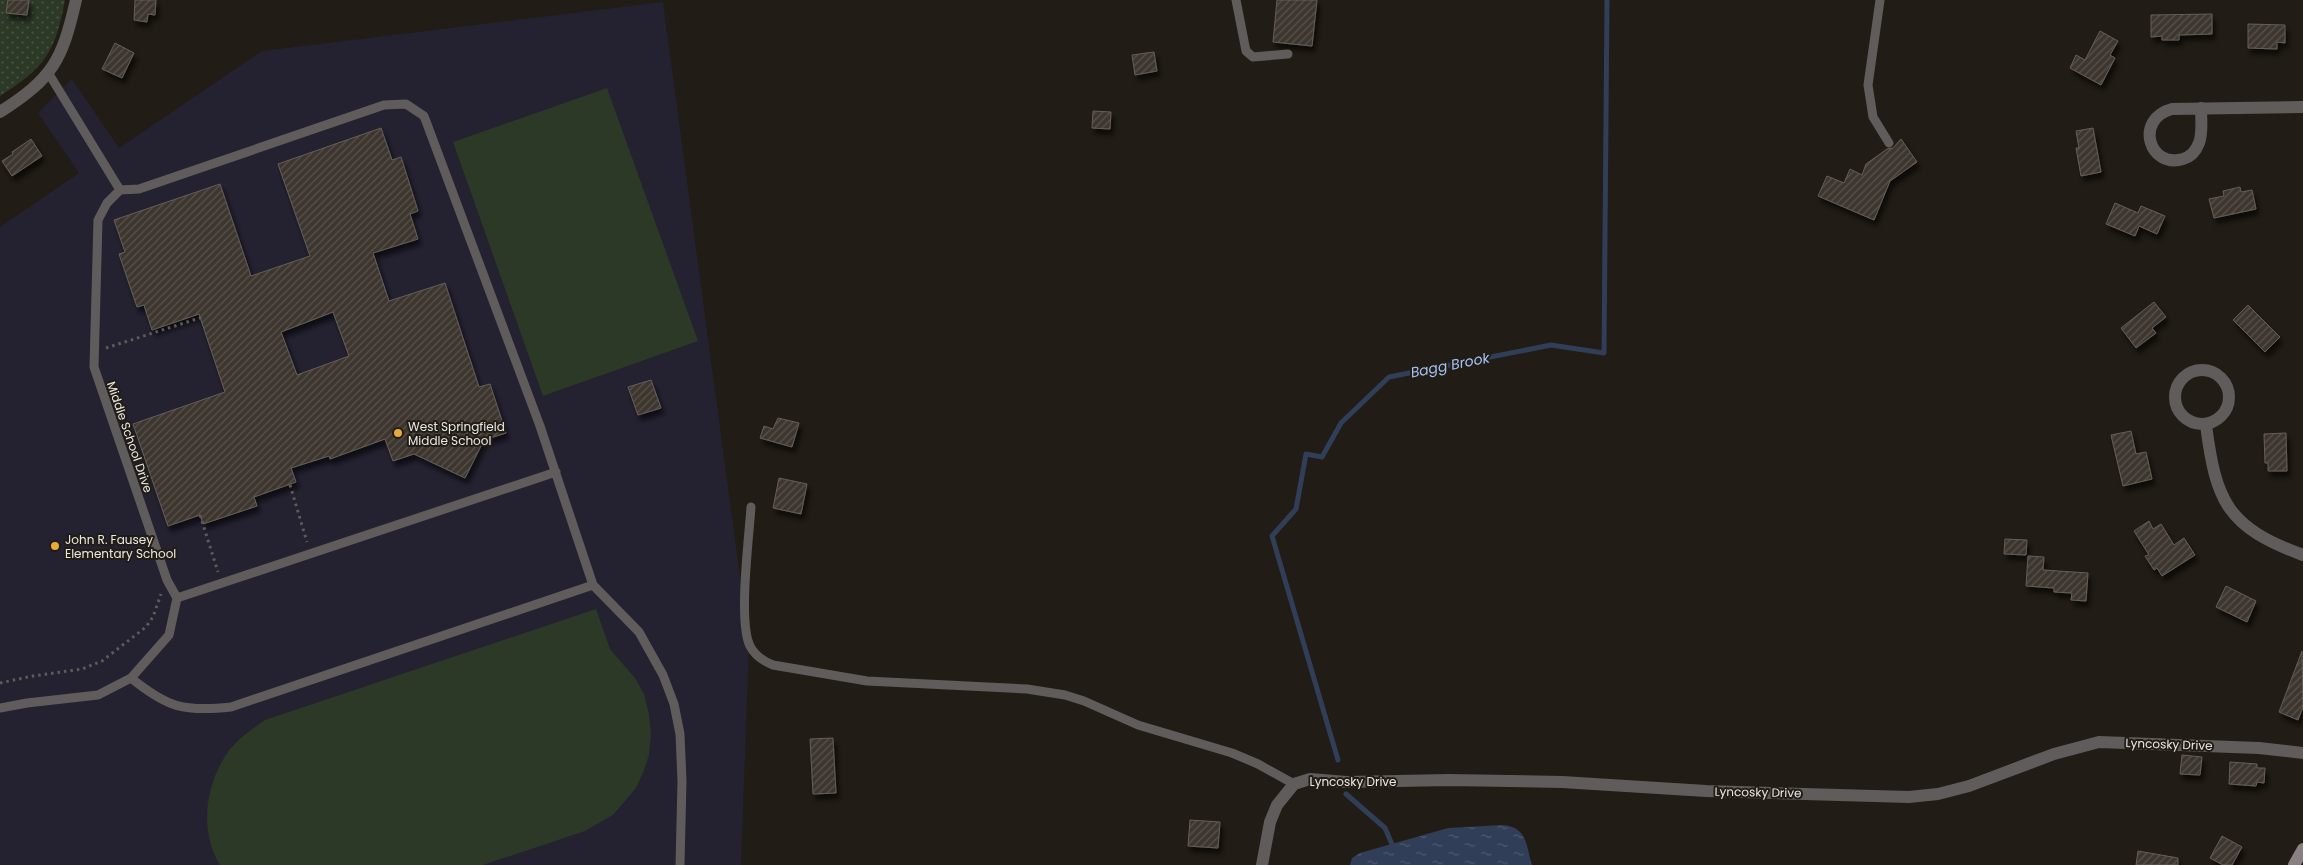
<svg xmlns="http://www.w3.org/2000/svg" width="2303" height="865" viewBox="0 0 2303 865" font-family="Poppins,sans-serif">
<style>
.education{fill:#242131}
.grass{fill:url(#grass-dots)}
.green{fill:#2b3926}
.water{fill:url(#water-ripples)}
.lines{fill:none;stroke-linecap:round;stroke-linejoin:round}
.stream{stroke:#303e58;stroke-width:5}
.building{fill:url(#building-hatch);stroke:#655f57;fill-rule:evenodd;filter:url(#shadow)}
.path{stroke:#605c55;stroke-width:3;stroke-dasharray:2.5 4;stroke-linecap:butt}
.lane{stroke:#615c5c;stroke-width:9}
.street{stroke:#615c5c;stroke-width:12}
.secondary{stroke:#888081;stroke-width:12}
.poi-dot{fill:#e9aa38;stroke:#211c15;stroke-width:2}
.labels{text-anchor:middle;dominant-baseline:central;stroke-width:4;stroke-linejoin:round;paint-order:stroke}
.poi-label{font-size:12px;fill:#ebe8e3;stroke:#211c15;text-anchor:start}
.street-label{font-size:12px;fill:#ebe8e3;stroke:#211c15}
.water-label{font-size:14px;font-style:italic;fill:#a7c4f7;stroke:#211c15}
</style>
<defs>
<pattern id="grass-dots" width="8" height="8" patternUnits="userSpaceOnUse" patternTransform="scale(1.25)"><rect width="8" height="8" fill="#2b3926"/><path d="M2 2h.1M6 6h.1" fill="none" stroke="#4a5645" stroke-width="1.8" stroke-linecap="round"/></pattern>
<pattern id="water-ripples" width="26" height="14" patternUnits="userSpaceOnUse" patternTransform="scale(1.25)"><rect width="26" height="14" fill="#303e58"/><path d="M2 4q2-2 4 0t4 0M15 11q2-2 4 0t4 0" fill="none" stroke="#4e5a70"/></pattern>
<pattern id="building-hatch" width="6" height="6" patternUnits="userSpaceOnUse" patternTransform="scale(1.25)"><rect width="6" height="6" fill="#3c362e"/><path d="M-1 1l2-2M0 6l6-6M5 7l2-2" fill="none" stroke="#58534c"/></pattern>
<filter id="shadow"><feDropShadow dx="3" dy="5.5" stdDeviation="2.5" flood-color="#0009"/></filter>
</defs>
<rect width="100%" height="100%" fill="#211c15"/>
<path class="education" d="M663,2L749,644L741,865H0V227L79,173L38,113L72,79L119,148L262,51Z"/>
<path class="grass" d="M0,0H65C55,53 45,67 0,96Z"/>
<path class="green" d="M607,88L698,341L543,396L453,142Z
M596,609L610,649L635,678L644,694L649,714L651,734L649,755L643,773L636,788L613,815L585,831L483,865H220C198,830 206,781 230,749C240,737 253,728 265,720Z"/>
<path class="water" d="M1503,825C1527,827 1526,845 1532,865H1350L1352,858L1360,853L1448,828Z"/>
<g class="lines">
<path class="stream" d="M1338,760L1272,536L1296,509L1306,454L1322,457L1341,423L1389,377L1551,345L1604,353L1607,0
M1346,794L1385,828L1394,849"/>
</g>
<path class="building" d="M8,0H29L27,15L6,13Z
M135,0H156L155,15L148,14L147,22L134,20Z
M1277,0H1317L1312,46L1273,42Z
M2212,14V34L2179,35V40H2162V36L2151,37V15Z
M2248,24L2285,25V43L2277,42V49L2248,48Z
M2100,31L2118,41L2110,55L2115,58L2101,85L2070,68L2076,55L2085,60Z
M115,43L134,53L122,78L102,69Z
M1154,52L1157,71L1135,75L1132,55Z
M1093,111L1111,112L1110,129L1092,128Z
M381,128L392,160L401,157L418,211L410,214L418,239L373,253L389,301L445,283L479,387L490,384L506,433L484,440L465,478L414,454L393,461L385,439L330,459L329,456L291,468L296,482L254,497L257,506L203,524L200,515L168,526L133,424L225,392L199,314L152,330L144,305L137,307L119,254L125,252L114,220L220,184L251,276L310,256L278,164ZM333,312L349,356L297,375L281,332Z
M2093,128L2101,172L2081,176L2076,148H2079L2076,131Z
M31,139L42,156L12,176L2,161L13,154L12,152Z
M1901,139L1917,162L1890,181L1874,220L1818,196L1827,176L1844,183L1850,169L1862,175L1866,164L1887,149L1893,148Z
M2240,187L2241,192L2252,190L2256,209L2214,218L2209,199L2224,196L2223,191Z
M2115,203L2138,213L2141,206L2165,216L2157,234L2139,226L2135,236L2106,224Z
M2154,302L2166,317L2152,328L2156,333L2136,348L2121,328Z
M2248,305L2280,337L2265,352L2233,320Z
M651,380L661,408L638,415L628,387Z
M778,418L799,423L792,447L760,438L764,426L773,429Z
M2131,431L2136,454L2146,452L2152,479L2123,486L2111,435Z
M2286,433L2287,471H2268V463H2265L2264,434Z
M779,478L807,484L801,514L773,508Z
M2149,521L2153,529L2161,524L2174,545L2184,538L2195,555L2162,576L2157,568L2154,570L2145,556L2149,555L2134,531Z
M2005,539L2027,540L2026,555L2004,554Z
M2028,556L2044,557L2043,570L2088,573L2086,601L2071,600L2072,593L2054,592V588L2026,586Z
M2226,586L2256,601L2247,622L2216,607Z
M2302,651L2303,707L2298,720L2279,712Z
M833,738L836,793L813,794L810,739Z
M2182,755L2202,757L2200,775L2180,774Z
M2230,762L2257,764V768H2265L2264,783L2257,782L2256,786L2229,784Z
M1190,820L1220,822L1218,848L1188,846Z
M2222,836L2242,847L2232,865H2223L2210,858Z
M2138,851L2178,858V865H2136Z"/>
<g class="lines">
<path class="path" d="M106,348L203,317
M290,485L307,542
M200,515L218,572
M0,683L33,676L82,669L102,661L146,627L153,617L161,594"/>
<path class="lane" d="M1236,0L1246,51L1253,57L1288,54
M1880,0L1868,85L1873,117L1889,143
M49,74L120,190
M120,190L139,189L384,105L406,104L424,116L540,426L593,585L639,632L663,675L674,704L680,734L682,781L680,865
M751,507C749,538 738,622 750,646C755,656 763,661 773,665L867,681L1027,689L1065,695L1084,701L1138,725L1232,753L1258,764L1294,784
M177,598L556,472
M131,678C168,708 184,712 231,707L593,585
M0,708L27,703L98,695L131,678L169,635L177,598L167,580L94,367L98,220L107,203L120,190"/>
<path class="street" d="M2201,108C2201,119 2203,133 2199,143C2196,151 2190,157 2183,159C2149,169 2134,119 2172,109L2303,107
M0,112C53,78 62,61 76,0
M2175 397a27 27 0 1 1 54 0a27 27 0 1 1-54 0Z
M2206,425C2216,502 2227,527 2303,555
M1262,865L1270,822L1277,805L1294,784L1310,779L1346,782L1449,780L1562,782L1706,791L1909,797L1938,794L1969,786L2054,754L2099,742L2259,748L2303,753"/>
<path class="secondary" d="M2294,865L2303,849"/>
</g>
<g class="poi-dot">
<circle cx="398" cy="433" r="5"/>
<circle cx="55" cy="546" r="5"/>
</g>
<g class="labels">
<g class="poi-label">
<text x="408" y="426">West Springfield<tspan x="408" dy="14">Middle School</tspan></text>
<text x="65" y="539">John R. Fausey<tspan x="65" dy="14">Elementary School</tspan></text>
</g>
<g class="street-label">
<text transform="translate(130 437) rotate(71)">Middle School Drive</text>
<text transform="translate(2169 744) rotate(2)">Lyncosky Drive</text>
<text x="1353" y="781">Lyncosky Drive</text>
<text transform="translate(1758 792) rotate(1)">Lyncosky Drive</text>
</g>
<g class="water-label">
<text transform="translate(1450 365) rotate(-11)">Bagg Brook</text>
</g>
</g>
</svg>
